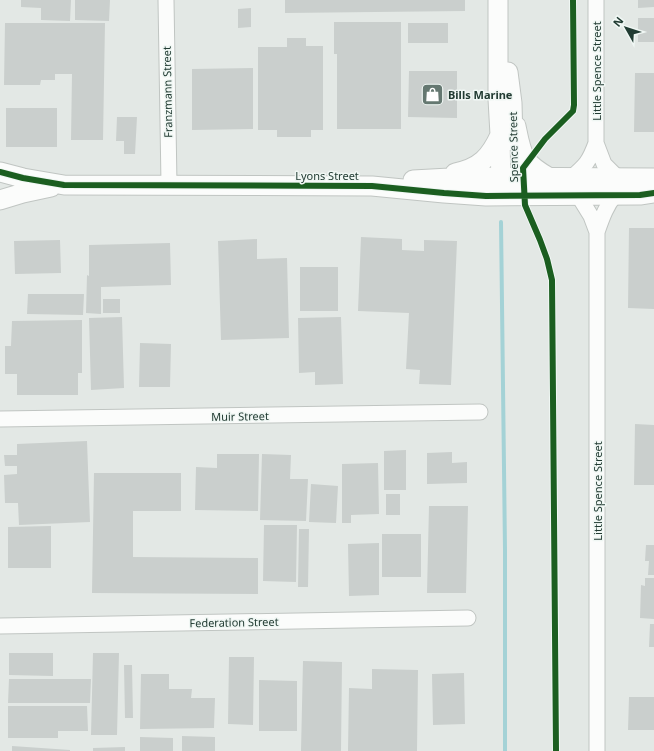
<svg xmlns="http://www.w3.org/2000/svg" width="654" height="751" viewBox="0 0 654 751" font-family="'Noto Sans',sans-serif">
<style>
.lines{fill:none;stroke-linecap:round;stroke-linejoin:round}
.stream{stroke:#a4d2d6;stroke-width:4}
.building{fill:#cacfcd}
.minor-casing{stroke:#c0c5c2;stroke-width:17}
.tertiary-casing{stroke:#c0c5c2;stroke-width:21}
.minor{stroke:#fbfcfb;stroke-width:15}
.tertiary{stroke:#fbfcfb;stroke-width:19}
.cycleway-casing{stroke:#f0f7f4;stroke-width:8}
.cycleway{stroke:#1b5e20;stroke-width:6}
.labels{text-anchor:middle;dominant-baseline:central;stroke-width:3;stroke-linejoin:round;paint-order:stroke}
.street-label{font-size:11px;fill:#213b32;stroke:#f0f7f4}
.poi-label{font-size:11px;font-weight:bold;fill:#213b32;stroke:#f0f7f4;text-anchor:start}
</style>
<rect width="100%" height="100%" fill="#e3e8e5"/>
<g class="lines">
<path class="stream" d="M501,222L505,550V751"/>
</g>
<path class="building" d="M21,0H71L70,21L41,20V8L21,7Z
M75,0H110L109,21L75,20Z
M285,0H465V11L285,13Z
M638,0H654V7L638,8Z
M251,8V27L238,28V9Z
M638,18H654V42H638Z
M334,22H401V129H337V54H334Z
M5,23H105L103,140H71L72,74H55V80H41L40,85H4Z
M408,23H448V43H408Z
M287,38H306V46H323V130H311V137H277V130H258V47H287Z
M253,68V129L192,130V69Z
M409,71H457V118L408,117Z
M635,73H654V132H634Z
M6,108H57V147H6Z
M117,117H137L135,154H124V141H116Z
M629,228H654V309L628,308Z
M361,237L402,239V250L424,251V240L457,241L451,385L419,384L420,370L406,369L409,313L358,311Z
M257,239V259L287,258L289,338L221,340L218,241Z
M60,240L61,273L15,274L14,241Z
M170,243L171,285L101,287V314L86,313L87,275L89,276V245Z
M300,267H338V311H300Z
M28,294H84L83,315L27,314Z
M103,299H120V313H103Z
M122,317L124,388L91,390L89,318Z
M341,317L343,384L315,385V372L299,373L298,318Z
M82,320V373H78V395H17V374H5V346H11L12,321Z
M140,343L171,344L170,387H139Z
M635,424L654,425V485H634Z
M87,441L90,522L19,525L18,503H5L4,475L17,474V466H5L4,455H17V444Z
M406,450V490H384V451Z
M452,452V463L467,462V483L427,484V453Z
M217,454H259L258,511L195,510L196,467L217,468Z
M262,454L291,455L290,479H308L306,521L260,520Z
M378,463L379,514L351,515V523H342V464Z
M94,473H181V511H133V557L258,558V594L92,593Z
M311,484L338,486L336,523L309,522Z
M386,494H400V515H386Z
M429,506H468L466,593H427Z
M264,525H297L296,582L263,581Z
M51,526V568H8V527Z
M299,529H309L308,587H298Z
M382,534H421V577H382Z
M379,543V595L349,596L348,544Z
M646,545H654V575H648L649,561H645Z
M645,578H654V619L640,618L641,585L645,586Z
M650,624H654V647H649Z
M9,653H53V676L9,675Z
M93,653H119L117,735H91Z
M229,657H254L253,725L228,724Z
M303,661L342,662L341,751H301Z
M124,665H132L133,718H125Z
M372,669L418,670L417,751H348L349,688L372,689Z
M464,673L465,724L433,725L432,674Z
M141,674H169V689H192L191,698H215L214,728L140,729Z
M9,679H91L90,703H8Z
M259,680L297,681V731H259Z
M629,697H654V730H628Z
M8,706H87L88,731H58V738H8Z
M182,736L215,737V751H182Z
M140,737L173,738V751H140Z
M12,746L70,750V751H12Z
M125,747V751H93V748Z"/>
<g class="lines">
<defs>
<path id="minor" d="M166,0L169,184
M596,143L604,164L618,178
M571,178C586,165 589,162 596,143V0
M578,195L591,216L597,232
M0,419L480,412
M0,626L468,618
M597,751V232C602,218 606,206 615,195"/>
<path id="tertiary" d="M498,0V99L500,135L501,190
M508,72L512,103L513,141
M516,126C522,156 522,162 550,178
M0,172L23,178L64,185L372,186L444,193L486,196L640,195L654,193
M455,173C480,168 490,157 500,135
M413,180L468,177L654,178
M0,200L23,193L51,187"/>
</defs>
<use href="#minor" class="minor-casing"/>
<use href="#tertiary" class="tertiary-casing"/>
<use href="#minor" class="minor"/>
<use href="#tertiary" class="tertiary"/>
<defs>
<path id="cycleway" d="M0,172L23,178L64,185L372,186L444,193L486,196L640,195L654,193
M556,751L552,280L547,259L540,240L525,205L523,168L545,139L573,111L574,105L573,0"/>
</defs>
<use href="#cycleway" class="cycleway-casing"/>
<use href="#cycleway" class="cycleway"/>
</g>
<defs>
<symbol id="shop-square" viewBox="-11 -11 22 22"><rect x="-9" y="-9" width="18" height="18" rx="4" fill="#657871" stroke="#f0f7f4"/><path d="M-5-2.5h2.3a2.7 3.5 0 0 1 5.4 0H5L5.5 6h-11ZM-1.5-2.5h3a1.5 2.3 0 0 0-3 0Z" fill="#fff"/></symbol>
</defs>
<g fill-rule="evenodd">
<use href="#shop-square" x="420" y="82" width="25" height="25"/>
</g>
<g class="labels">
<g class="street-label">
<text transform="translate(596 71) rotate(-90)">Little Spence Street</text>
<text transform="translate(167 92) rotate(-91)">Franzmann Street</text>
<text transform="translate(513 147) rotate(-91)">Spence Street</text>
<text x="327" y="175">Lyons Street</text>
<text transform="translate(240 416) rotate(-1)">Muir Street</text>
<text transform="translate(597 491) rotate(-90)">Little Spence Street</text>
<text transform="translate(234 622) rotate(-1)">Federation Street</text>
</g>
<g class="poi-label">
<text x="448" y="94">Bills Marine</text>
</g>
</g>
<g transform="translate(626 28) rotate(309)" stroke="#f0f7f4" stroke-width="3" paint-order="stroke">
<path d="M0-3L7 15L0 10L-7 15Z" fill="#213b32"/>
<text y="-6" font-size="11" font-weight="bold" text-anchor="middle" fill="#213b32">N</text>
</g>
</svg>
